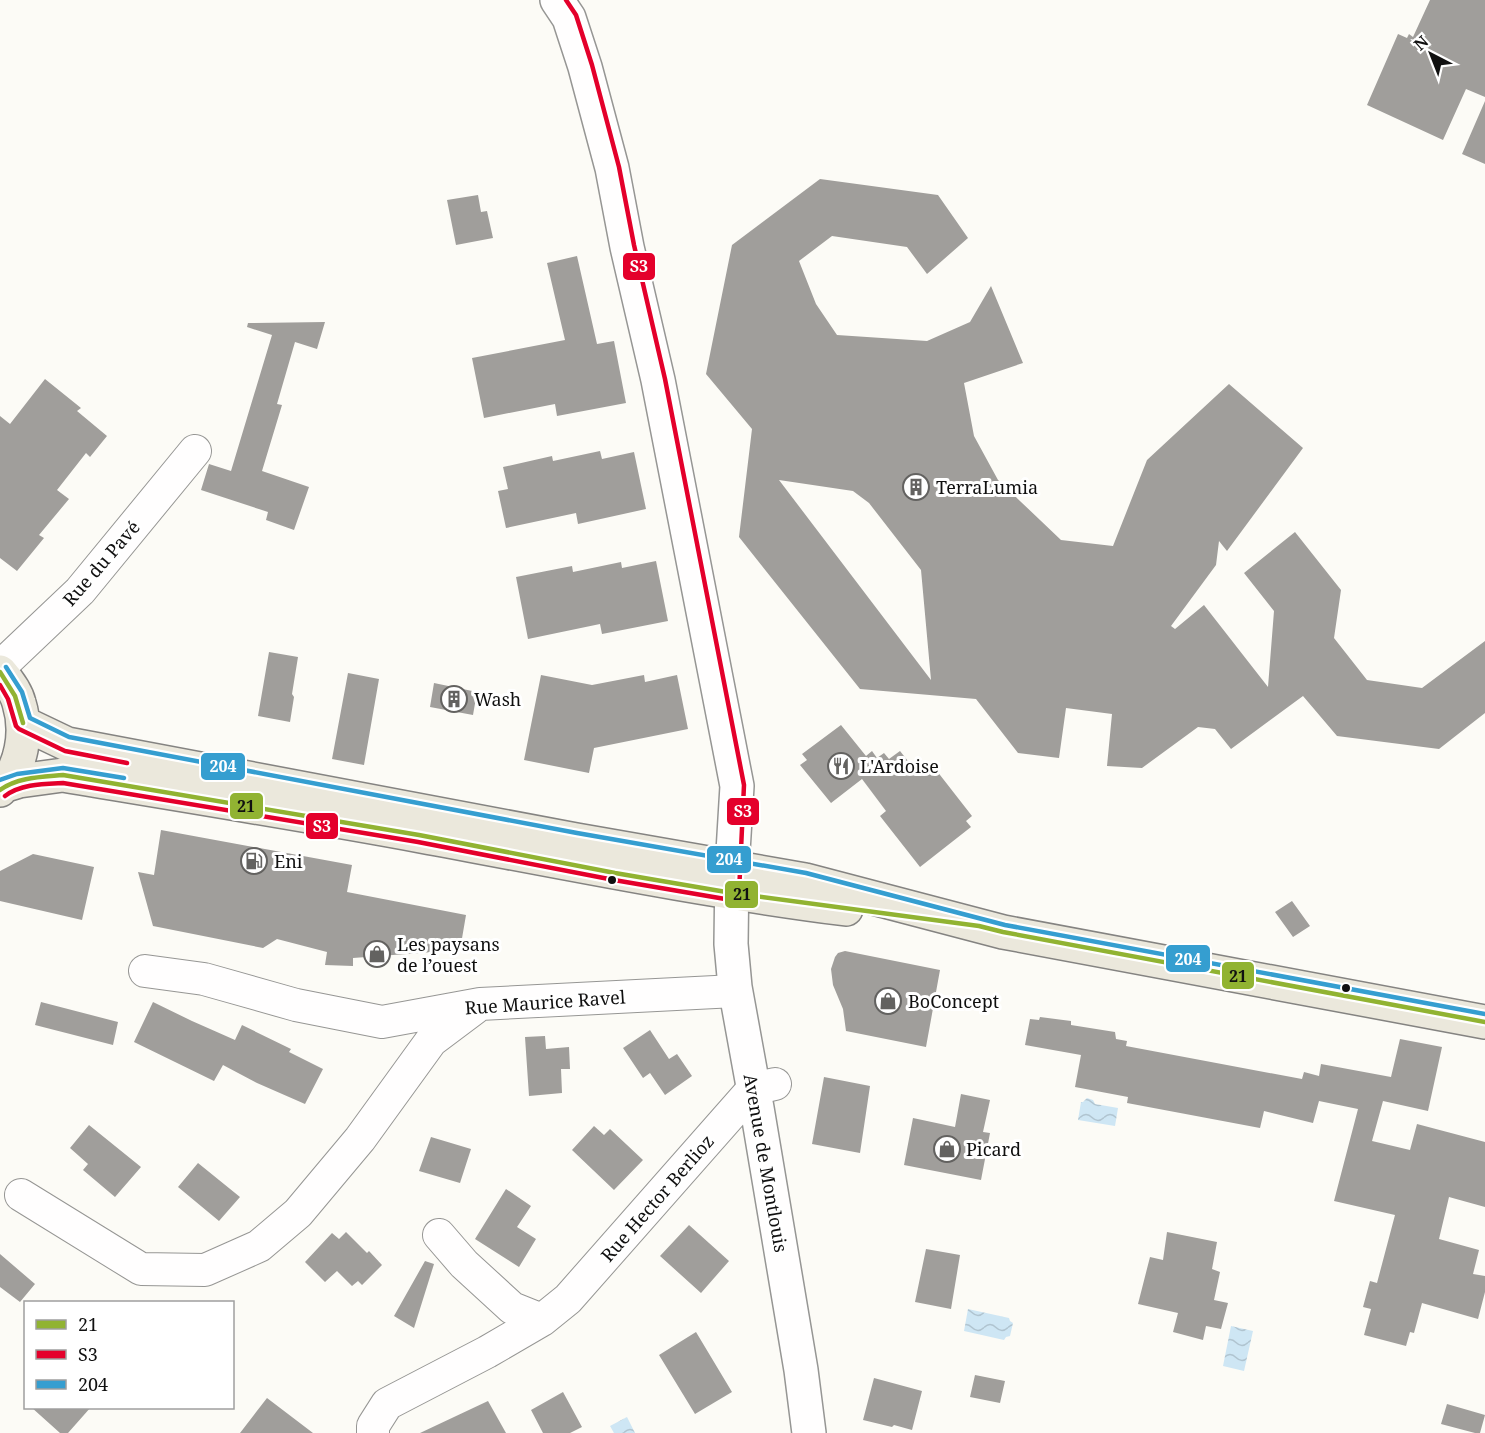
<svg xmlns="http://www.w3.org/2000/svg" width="1485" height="1433" viewBox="0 0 1485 1433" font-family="'Noto Serif',serif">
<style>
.water{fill:url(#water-waves)}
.building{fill:#a09e9b;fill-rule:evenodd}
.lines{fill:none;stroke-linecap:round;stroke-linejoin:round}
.minor-casing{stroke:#969694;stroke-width:34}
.tertiary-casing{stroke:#969694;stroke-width:36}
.primary-casing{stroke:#848381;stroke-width:36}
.minor{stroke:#fffefe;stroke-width:32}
.tertiary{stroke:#fffefe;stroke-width:33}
.primary{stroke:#ebe8dc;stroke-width:33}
.bus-1-casing{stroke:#fff;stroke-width:9}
.bus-2-casing{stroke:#fff;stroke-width:9}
.bus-3-casing{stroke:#fff;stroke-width:9}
.bus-1{stroke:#91b332;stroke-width:4.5}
.bus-2{stroke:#e4002b;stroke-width:4.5}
.bus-3{stroke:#359ed0;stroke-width:4.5}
.bus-dot{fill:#101010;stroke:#fff;stroke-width:2}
.labels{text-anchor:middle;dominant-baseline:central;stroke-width:6;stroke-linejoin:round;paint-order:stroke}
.poi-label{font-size:18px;fill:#101010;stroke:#fff;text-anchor:start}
.street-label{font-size:18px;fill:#101010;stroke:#fff}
.line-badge{stroke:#fff;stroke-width:2}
.badge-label{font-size:16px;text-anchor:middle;font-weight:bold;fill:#fff}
.pale-badge-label{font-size:16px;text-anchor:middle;font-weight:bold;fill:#111}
</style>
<defs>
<pattern id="water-waves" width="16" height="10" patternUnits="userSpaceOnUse" patternTransform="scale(1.5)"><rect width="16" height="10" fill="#cee6f4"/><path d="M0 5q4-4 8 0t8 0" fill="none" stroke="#b0c4d0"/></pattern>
</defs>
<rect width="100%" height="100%" fill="#fcfbf6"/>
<path class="water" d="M1087,1098L1093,1100L1095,1104L1118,1108L1115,1126L1078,1120L1081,1102H1083Z
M968,1309L1009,1318L1010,1321L1013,1323L1010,1336L1006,1337L1004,1340L964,1331Z
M1231,1326L1253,1331L1244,1371L1223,1366Z
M627,1417L635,1433H614L610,1426Z"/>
<path class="building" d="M1430,0H1485V97L1466,89L1443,140L1367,105L1398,34L1407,38L1409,34L1413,37Z
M1485,101V164L1462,154Z
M820,179L938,195L968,238L927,274L907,247L832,236L799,261L816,304L837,335L927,341L970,322L991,286L1023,363L964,383L974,436L998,480L1061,540L1113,546L1147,460L1229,384L1303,448L1227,551L1219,541L1216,565L1171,626L1175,629L1204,605L1268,687L1274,611L1244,573L1295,532L1341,590L1334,638L1367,680L1422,688L1485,641V713L1439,749L1337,736L1303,696L1231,749L1215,729L1198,727L1142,768L1107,766L1112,714L1066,708L1059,758L1018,753L976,699L860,689L739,537L752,429L706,374L732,245ZM779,480L853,491L869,503L921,570L931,680Z
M478,195L481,212L487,211L493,238L456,245L447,200Z
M577,256L597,344L614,341L626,403L557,416L555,404L484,418L472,358L565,340L547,263Z
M325,322L317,349L295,342L277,404L282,405L262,471L309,487L294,530L266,520L268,512L201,490L209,464L231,471L272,335L247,327L248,323Z
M45,379L81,408L77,411L107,436L90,457L86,453L57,490L69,499L39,535L44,538L17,571L0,558V416L10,424Z
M600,451L602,459L634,452L646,509L578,524L576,513L506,528L498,491L508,489L503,467L552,456L553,461Z
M656,561L668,621L602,634L600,624L528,639L516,577L572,566L573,572L621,562L622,568Z
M269,652L298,657L292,694L294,697L290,722L258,716Z
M348,673L379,679L364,765L332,759Z
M541,675L592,685L644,675L645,682L677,675L688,729L594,748L589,773L524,760Z
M434,683L477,692L473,715L430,707Z
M841,725L866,756L872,751L877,758L884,753L889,759L900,751L920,776L933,766L972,816L966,821L971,827L920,867L880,816L886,811L862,779L831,803L800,765L807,760L802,754Z
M161,830L352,865L347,892L466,915L460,950L353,958V966L325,965L327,952L277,939L263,948L153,926L138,872L154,875Z
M33,854L94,867L82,920L0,901V871Z
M1292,901L1310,926L1293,937L1275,912Z
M845,951L940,970L926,1047L846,1031L843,1009L833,985L831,969L835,957L838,953Z
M41,1002L118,1022L113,1045L35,1025Z
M153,1002L192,1021L235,1040L242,1025L291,1049L289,1052L323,1069L305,1104L257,1083L223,1065L214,1081L134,1042Z
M1040,1017L1071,1021V1025L1115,1032L1116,1039L1127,1041L1126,1046L1302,1079L1304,1072L1319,1076L1321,1064L1391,1077L1400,1039L1442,1047L1428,1111L1383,1101L1372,1141L1410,1150L1417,1124L1485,1142V1207L1449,1197L1439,1239L1479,1250L1473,1274L1485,1276V1292L1478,1319L1422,1303L1414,1333L1410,1332L1406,1346L1364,1335L1371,1309L1363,1307L1370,1281L1377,1283L1395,1215L1334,1201L1358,1109L1319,1101L1313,1123L1264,1111L1260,1128L1127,1103L1128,1097L1075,1087L1081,1055L1025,1045L1030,1019L1039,1020Z
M650,1030L669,1059L677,1054L692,1076L665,1095L650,1073L643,1078L623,1048Z
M545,1036L546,1049L569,1047L570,1069H561L562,1093L529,1096L525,1037Z
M824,1077L870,1086L860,1153L812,1144Z
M961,1094L990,1100L983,1132L990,1133L981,1180L904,1165L913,1118L955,1127Z
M89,1125L141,1167L115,1197L83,1170L88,1164L70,1148Z
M594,1126L604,1135L610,1129L643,1160L614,1190L572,1150Z
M431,1137L471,1149L460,1183L419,1171Z
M198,1163L240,1197L219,1221L178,1187Z
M506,1189L531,1206L517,1227L536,1239L519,1267L475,1239Z
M689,1225L729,1261L701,1293L660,1256Z
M346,1232L367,1253L369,1251L382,1265L362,1285L358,1281L352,1286L337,1271L325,1282L305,1262L332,1233L339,1239Z
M1167,1232L1217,1242L1212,1269L1220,1272L1214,1300L1228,1303L1221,1329L1206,1326L1203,1340L1173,1332L1178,1313L1138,1304L1150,1257L1163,1260Z
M926,1249L960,1255L951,1309L915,1302Z
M0,1254L35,1284L20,1302L0,1287Z
M425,1261L434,1264L414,1328L394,1316Z
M696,1332L732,1392L695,1414L659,1355Z
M975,1375L1005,1381L1000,1403L970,1397Z
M874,1378L922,1391L912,1430L894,1425L892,1427L863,1420Z
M563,1392L582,1427L570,1433H543L531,1410Z
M267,1398L313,1433H240Z
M488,1401L506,1433H420Z
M1447,1404L1485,1415L1480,1433H1475L1441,1424Z
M31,1407H91L68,1433H60Z"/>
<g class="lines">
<defs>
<path id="minor" d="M0,667L80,591L195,451
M145,971L204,979L296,1005L382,1022L480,1004L735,991
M21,1195L141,1269L205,1270L259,1246L298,1213L360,1139L431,1041L475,1008
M439,1235L464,1264L512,1308L542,1320
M373,1433V1426L387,1404L487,1352L542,1320L568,1299L753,1089L775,1084"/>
<path id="tertiary" d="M557,0L569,18L585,67L612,168L627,247L658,380L737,786L732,868L731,944L735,987L757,1108L801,1370L809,1433"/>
<path id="primary" d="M0,672C8,681 16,691 19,703C28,732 22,768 0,790
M23,723L67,744L576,840L805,880L1003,932L1485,1022
M6,785L19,781L63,775C182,795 302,814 421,836C562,862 703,891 846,909"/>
</defs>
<use href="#minor" class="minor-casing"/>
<use href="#tertiary" class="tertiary-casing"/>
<use href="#primary" class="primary-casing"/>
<use href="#minor" class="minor"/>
<use href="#tertiary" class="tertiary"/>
<use href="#primary" class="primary"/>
<defs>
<path id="bus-1" d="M0,672L15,696L23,723
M0,790C18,777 42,777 63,775L419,835L615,873L732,893L979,926L1003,932L1485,1022"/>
<path id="bus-2" d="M0,685L8,699L16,726L19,729L65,751L127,763
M5,796C21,784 43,784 63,783L418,842L614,880L731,900C736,901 739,898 739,893L744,785L665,379L634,245L619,167L592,65L576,15L566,0"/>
<path id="bus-3" d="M6,667L22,692L30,718L69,737L577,833L806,873L1005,925L1485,1014
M0,780L17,774L63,768L124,778"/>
</defs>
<use href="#bus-1" class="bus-1-casing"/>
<use href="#bus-2" class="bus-2-casing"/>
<use href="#bus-3" class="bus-3-casing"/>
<use href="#bus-1" class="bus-1"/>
<use href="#bus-2" class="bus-2"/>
<use href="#bus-3" class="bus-3"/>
</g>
<defs>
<symbol id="building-ring" viewBox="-11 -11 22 22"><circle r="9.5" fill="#fff" stroke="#636260" stroke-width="1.5"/><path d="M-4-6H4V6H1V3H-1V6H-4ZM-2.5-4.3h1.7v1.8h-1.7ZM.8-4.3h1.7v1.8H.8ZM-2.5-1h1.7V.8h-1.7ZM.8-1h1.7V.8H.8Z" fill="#636260"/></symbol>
<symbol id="restaurant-ring" viewBox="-11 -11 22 22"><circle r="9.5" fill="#fff" stroke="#636260" stroke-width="1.5"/><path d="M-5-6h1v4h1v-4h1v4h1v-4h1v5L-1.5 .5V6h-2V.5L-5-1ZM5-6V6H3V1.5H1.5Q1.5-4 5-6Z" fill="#636260"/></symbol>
<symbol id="fuel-ring" viewBox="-11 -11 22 22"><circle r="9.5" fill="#fff" stroke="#636260" stroke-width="1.5"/><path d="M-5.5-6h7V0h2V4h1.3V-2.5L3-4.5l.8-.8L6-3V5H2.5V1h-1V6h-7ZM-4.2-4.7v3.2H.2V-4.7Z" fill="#636260"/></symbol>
<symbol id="shop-ring" viewBox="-11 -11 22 22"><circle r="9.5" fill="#fff" stroke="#636260" stroke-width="1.5"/><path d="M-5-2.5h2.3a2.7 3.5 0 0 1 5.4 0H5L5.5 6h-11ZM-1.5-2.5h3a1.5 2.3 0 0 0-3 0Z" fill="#636260"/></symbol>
</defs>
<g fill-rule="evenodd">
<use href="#building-ring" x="901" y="472" width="30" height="30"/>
<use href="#building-ring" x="439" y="684" width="30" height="30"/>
<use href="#restaurant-ring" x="826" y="751" width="30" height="30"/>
<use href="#fuel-ring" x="239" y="846" width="30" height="30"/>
<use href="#shop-ring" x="362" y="939" width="30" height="30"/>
<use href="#shop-ring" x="873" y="986" width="30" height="30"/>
<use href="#shop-ring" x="932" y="1134" width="30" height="30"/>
</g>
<g class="bus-dot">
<circle cx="612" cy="880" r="5"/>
<circle cx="1346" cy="988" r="5"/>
</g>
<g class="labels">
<g class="poi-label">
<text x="936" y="487">TerraLumia</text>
<text x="474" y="699">Wash</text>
<text x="860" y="766">L'Ardoise</text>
<text x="274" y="861">Eni</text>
<text x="397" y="944">Les paysans<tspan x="397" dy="21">de l’ouest</tspan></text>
<text x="908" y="1001">BoConcept</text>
<text x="966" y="1149">Picard</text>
</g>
<g class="street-label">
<text transform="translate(101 563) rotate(-49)">Rue du Pavé</text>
<text transform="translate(545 1002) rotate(-4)">Rue Maurice Ravel</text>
<text transform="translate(766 1163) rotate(80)">Avenue de Montlouis</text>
<text transform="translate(657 1198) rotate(-49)">Rue Hector Berlioz</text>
</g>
</g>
<g class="line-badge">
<rect x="622" y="252" width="34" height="29" rx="6" fill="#e4002b"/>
<rect x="200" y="752" width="46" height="29" rx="6" fill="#359ed0"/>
<rect x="229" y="792" width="35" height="28" rx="6" fill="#91b332"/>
<rect x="726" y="797" width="34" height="29" rx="6" fill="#e4002b"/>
<rect x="305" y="812" width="34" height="28" rx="6" fill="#e4002b"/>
<rect x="706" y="845" width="46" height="29" rx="6" fill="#359ed0"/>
<rect x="724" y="880" width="35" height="29" rx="6" fill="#91b332"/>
<rect x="1165" y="944" width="46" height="29" rx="6" fill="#359ed0"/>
<rect x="1221" y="961" width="34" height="29" rx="6" fill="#91b332"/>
</g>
<g class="badge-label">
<text x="639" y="272">S3</text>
<text x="223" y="772">204</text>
<text x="743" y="817">S3</text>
<text x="322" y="832">S3</text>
<text x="729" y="865">204</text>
<text x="1188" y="965">204</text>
</g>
<g class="pale-badge-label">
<text x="246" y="812">21</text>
<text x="742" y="900">21</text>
<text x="1238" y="982">21</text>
</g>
<rect x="24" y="1301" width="210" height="108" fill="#ffffff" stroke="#9f9f9f" stroke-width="1.5"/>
<rect x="36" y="1320" width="30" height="9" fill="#91b332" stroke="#9f9f9f" stroke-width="1.5"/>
<text x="78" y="1331" font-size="18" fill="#101010">21</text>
<rect x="36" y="1350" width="30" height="9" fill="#e4002b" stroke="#9f9f9f" stroke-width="1.5"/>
<text x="78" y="1361" font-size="18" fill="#101010">S3</text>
<rect x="36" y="1380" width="30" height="9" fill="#359ed0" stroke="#9f9f9f" stroke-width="1.5"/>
<text x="78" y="1391" font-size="18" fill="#101010">204</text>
<g transform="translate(1431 54) rotate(318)" stroke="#ffffff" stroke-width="4.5" paint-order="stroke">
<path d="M0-4.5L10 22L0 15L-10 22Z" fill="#101010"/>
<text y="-9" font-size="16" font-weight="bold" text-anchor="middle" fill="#101010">N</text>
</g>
</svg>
